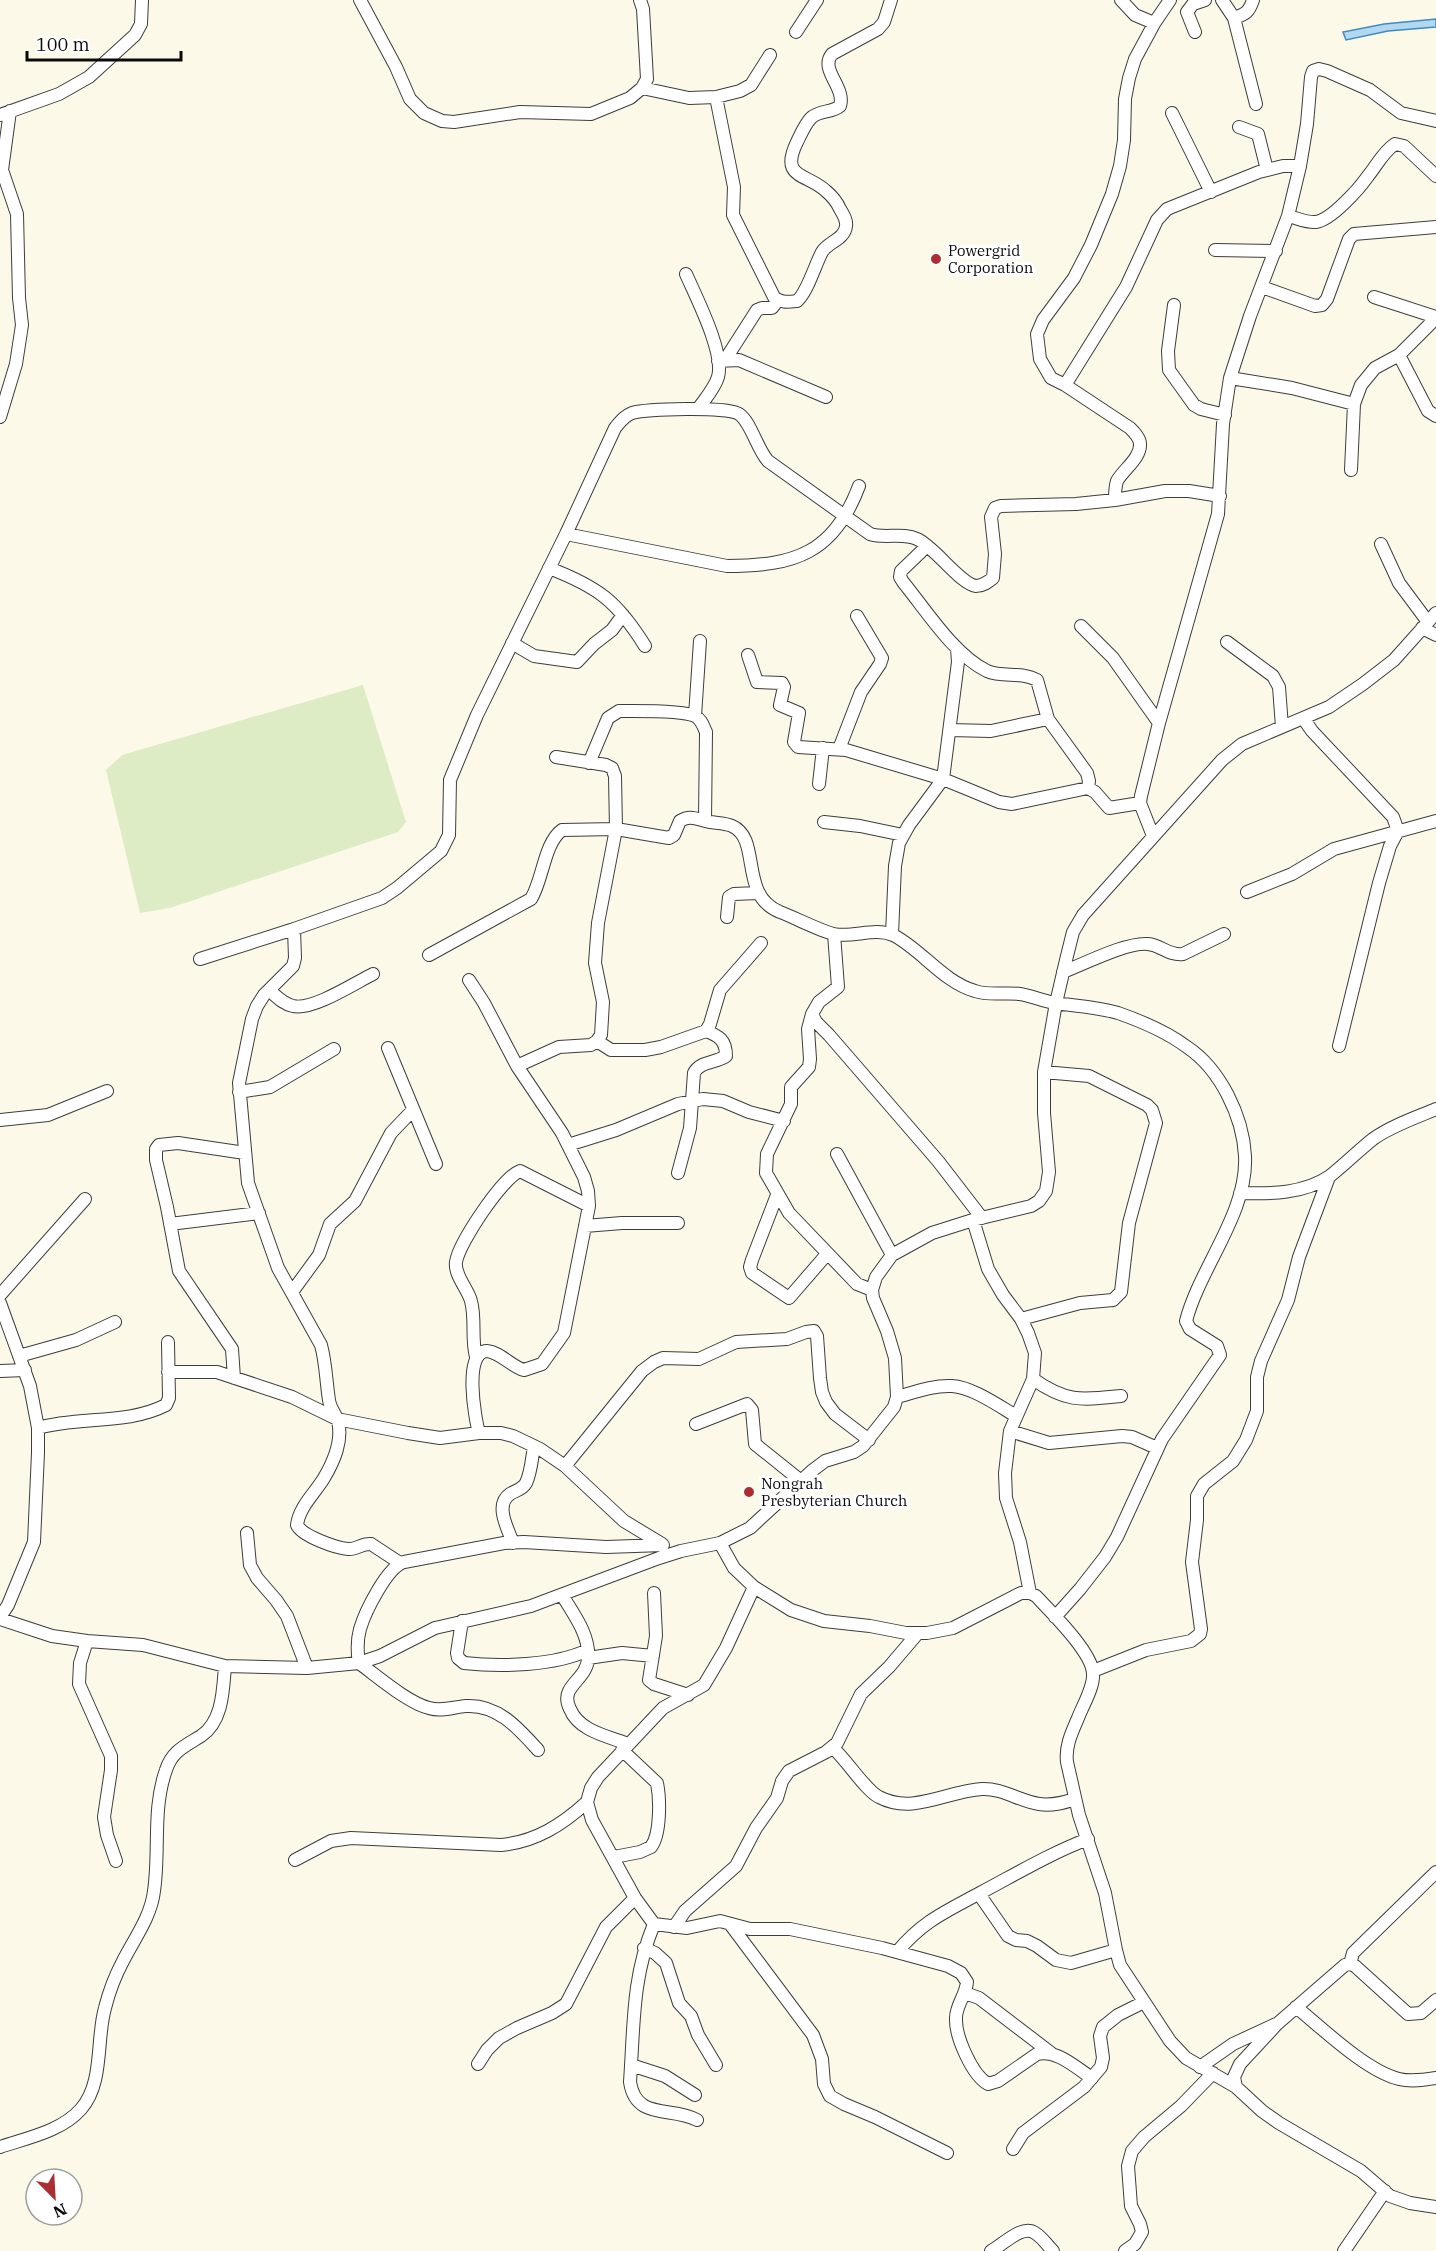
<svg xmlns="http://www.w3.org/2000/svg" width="1436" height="2251" viewBox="0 0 1436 2251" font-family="'IBM Plex Serif',serif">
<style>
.pitch{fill:#deecc6}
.water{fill:#b1d8f0;stroke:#3e8bc1;stroke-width:1.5}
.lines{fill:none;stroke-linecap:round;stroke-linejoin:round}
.minor-casing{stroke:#3d3d3d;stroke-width:14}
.minor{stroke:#fff;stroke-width:12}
.poi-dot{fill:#ad2e32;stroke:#fff;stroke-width:2}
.labels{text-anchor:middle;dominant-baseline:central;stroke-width:6;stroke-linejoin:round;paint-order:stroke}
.poi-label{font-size:15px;fill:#0a0a0a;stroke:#fff;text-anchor:start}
</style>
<rect width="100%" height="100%" fill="#fdf9e8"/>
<path class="pitch" d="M363,685L406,822L398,832L170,908L140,913L106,770L122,755Z"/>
<path class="water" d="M1436,19V27L1388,31L1346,40L1343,32L1384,24Z"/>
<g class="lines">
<defs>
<path id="minor" d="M360,0L396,67L410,99L424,113L442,121L454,122L520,112L591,114L630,98L642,88L647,79L643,9L640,0
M1121,0L1135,15L1154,23
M1222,0L1234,18L1256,104
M1234,18C1246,14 1249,12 1253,0
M796,32L817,0
M1195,32L1187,12L1193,4L1205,0
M642,88L689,98L716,97L740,91L751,85L770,55
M716,97L734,187L733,215L774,297C781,303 788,302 797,301C807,293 815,265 822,252C828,242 845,239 846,226C847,220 843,214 840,209C837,202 832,196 826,191C807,173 779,179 797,142C801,134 805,124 811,118C819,110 832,113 840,106C846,87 819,70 832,54L878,29L884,22L891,0
M1172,113L1211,192
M0,115L59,94L89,77L135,35L141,24L142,0
M1239,127L1258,134L1267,170
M1288,216C1297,218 1307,223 1316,222C1331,220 1359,189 1368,176C1377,165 1383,152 1395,144L1404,146L1436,176
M1215,250L1276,251
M686,274C696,297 725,353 718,377C715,388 704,400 698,409
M1262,287L1315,306L1322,305L1327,299L1349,239L1354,234L1436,227
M1374,297L1436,317
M1174,305L1168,351L1169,370L1194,405L1201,409L1225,415
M1399,355L1428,411L1436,416
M725,360L757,310L762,308H772L778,300
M718,361L739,360L826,397
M1230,378L1292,388L1354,404
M1065,385L1126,287L1157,220L1167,209L1259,172L1283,166H1300
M0,417L16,364L22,325L19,298L17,214L2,170L10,111
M1351,470L1354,404L1361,385L1375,368L1399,355L1436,318
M1115,500C1115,494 1115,487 1117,481C1123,470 1141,458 1140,444C1140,438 1134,432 1130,428L1065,385L1051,378L1040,359L1037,334L1043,320L1074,278L1091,245L1112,194L1120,166L1124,140L1125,99L1129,78L1135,59L1155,22L1170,0
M566,534L727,566C795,566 834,553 859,486
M1381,544L1399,583L1428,622
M927,546L901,571L900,577L903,582C926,610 954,655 987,671C1003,678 1021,671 1037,680L1048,719L1087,773L1089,781L1088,788
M549,568C598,587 617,601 645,646
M1081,626L1113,658L1159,723
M1422,628L1436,635
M1227,642L1273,676L1279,687L1282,727
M512,643L534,656L577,662L594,644L612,630L623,615
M748,655L757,682L782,683L784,687L780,705L799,713L794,742L798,747L846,750L943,779L999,802L1012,804L1088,788L1095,792L1109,808L1140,803
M695,716L700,641
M1303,718L1312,731L1393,817L1398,831L1390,846L1379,883L1339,1046
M950,730L991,731L1048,719
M839,749L861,692L880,664L882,658L857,616
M589,763L608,718L619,711C635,711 683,710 695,716C702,720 703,726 706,732L705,821
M819,784L823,748
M824,822L860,826L903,835
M1153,836L1140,803L1141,796L1159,723L1218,514L1223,424L1230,378L1250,316L1288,216L1300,166L1307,124L1311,77L1313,71L1319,69L1327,71L1370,90L1401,113L1436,121
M1247,892L1292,874L1334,849L1436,821
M727,917L729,897L734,894L757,893
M294,929L295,958L293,966L264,995L257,1006L252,1019L239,1083L248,1183L278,1268L321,1345C326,1363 326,1381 329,1400C330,1408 335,1413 338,1421C343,1441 334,1461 324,1478C315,1493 299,1507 297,1525C302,1536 336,1548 348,1549C356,1550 362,1543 371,1544L400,1563
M834,934L838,987L819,1002L812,1014L816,1022L829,1035L938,1161L982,1218
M892,934L895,866L899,843L909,825L943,779L958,662L957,648
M429,955L531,899C543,880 544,843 562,830L616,829L669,838L674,835L680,821C691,814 698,820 710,822C717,823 726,823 732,826C762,839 738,895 780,912C796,918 818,930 834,934C853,938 875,927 893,935C921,949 943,982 975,991C989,996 1005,992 1020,994C1032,996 1043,1001 1055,1003C1076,1006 1097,1007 1118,1013C1141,1021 1167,1032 1187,1047C1220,1069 1243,1116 1245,1156C1248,1213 1200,1267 1186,1321L1190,1329L1217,1346L1220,1355L1162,1439L1117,1537L1105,1557L1080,1589L1055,1617
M200,959L294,929L382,898L397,888L441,851L449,835L450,780L477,715L566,534L615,428C620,422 624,416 632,413C646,409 728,406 739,414C751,422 757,449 768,461L870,534C885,539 903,532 917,539C935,547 960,584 976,586C983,586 988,582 993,578L995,554L991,517L995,508L1001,506L1076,504L1115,500L1165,491H1189L1220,496
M1063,972C1084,964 1126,942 1148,944C1161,945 1169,956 1183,954L1224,934
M469,980L484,1003L517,1066L562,1133L584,1177L588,1191L589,1206L564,1333L542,1364L524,1370C512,1367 500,1352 487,1351C463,1351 475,1419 479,1433
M269,990C276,996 283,1004 293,1006C312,1011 355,983 373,974
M812,1014L808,1029L810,1059L809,1067L791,1087V1104L767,1154L766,1173L789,1213L857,1284L872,1290
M597,1041L611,1050H645L661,1047L706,1031L710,1024L720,990L761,943
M388,1048L436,1164
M517,1066L559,1047L591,1045L597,1041L601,1035L603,1002L595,963L598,923L616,829L615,776L612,768L606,765L556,757
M239,1092L270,1087L334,1049
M0,1120L48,1115L107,1091
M568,1145L616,1130L678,1104L703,1099L723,1101L749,1112L784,1121
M837,1154L892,1255
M678,1173L690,1128L694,1073C700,1061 716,1063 726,1056C726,1040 719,1036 706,1031
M1240,1193C1270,1194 1304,1194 1330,1176C1345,1164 1358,1151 1373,1139C1391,1126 1415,1118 1436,1109
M777,1195L752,1260L750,1267L752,1273L789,1298L827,1254
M973,1220L988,1269L1003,1295L1021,1319L1028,1333L1035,1353L1033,1379L1010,1431L1005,1473L1006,1498L1020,1542L1030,1593
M170,1224L259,1213
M585,1226L622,1223H678
M292,1292L319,1255L330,1224L355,1201L391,1133L412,1111
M0,1295L85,1199
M0,1303L30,1386L38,1428V1453L34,1542L8,1605L0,1617
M1021,1319L1080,1303L1113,1300L1121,1292L1129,1223L1156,1123L1152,1110L1147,1105L1089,1076L1044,1072
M19,1356L76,1340L115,1322
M476,1357C471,1339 476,1319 471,1301C468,1289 454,1275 456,1262C459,1243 502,1178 520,1171L589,1206
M0,1371L25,1370
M168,1372H217L292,1397L337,1419L408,1433L440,1438L479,1433H501L513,1436L540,1449L565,1466L624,1521L662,1544
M234,1378L232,1349L179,1271L167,1207L156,1160V1149L159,1145L178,1143L245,1153
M1033,1379C1067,1403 1082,1400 1121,1396
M897,1397C915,1392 933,1385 952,1386C972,1387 999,1406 1016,1416
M696,1424L747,1404L752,1410L755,1444L801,1481
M38,1428C79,1416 127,1425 166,1405L169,1398L168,1342
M1010,1431L1049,1443L1122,1436L1132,1437L1157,1448
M565,1466L642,1371L654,1362L663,1358L699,1359L736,1342L787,1339L806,1332L814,1331L817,1336L820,1378L822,1392L826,1402L835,1414L869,1440
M247,1533L250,1565L257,1578L276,1600L287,1616L307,1668
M513,1543C508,1529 494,1505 510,1494C516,1490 522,1490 526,1483C531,1473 532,1458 534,1446
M720,1543L734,1568L754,1587L791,1610L824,1621L870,1626L906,1633H927L953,1628L1021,1593H1030L1036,1596C1051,1612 1093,1653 1093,1674C1094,1687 1083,1705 1078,1718C1072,1732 1065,1746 1067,1762L1079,1815L1105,1893L1116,1950L1120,1965L1170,2041L1186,2058L1236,2087L1262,2111L1279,2123L1361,2171L1390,2196L1410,2203L1436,2207
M754,1587L726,1648L704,1685L663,1708L598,1777L591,1788L587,1802L592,1820L635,1898L654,1924L687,1928L720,1921L750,1929H790L882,1948L948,1966L961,1973L967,1982C966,1995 956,2005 956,2018C955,2036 972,2075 988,2084L998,2081L1037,2054C1057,2049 1076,2068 1092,2078
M654,1593L656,1636L649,1680L654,1684L688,1695
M562,1595C574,1615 590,1635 588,1659C587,1673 575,1680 569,1691C566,1697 567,1703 570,1709C579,1731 607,1736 628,1744
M0,1619L52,1636L87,1641L143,1645L225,1666L307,1668L359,1663L380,1656L435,1628L531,1606L659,1558L681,1551L720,1543L750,1528L813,1470L825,1461L854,1452L863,1446L894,1407L897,1397L895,1358L887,1331L873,1298L872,1290L876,1277L892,1255L932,1233L973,1220L1031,1206L1039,1201L1046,1191L1049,1172L1044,1113V1072L1056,1003L1066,960L1073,932L1083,915L1222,760L1242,744L1329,707L1363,684L1394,660L1436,613
M462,1621L457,1653L458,1658L464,1663C500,1667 554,1666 588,1650
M87,1641L80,1663L79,1684L111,1756V1770L104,1817L107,1835L116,1861
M588,1658L622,1653L653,1656
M1093,1671L1146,1650L1191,1641L1200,1634L1201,1629L1192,1562L1197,1520V1496L1204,1484L1233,1461L1246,1440L1257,1411V1377L1261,1361L1288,1300L1299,1257L1329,1177
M832,1747C846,1759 866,1791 879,1797C913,1815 947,1791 982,1789C1002,1788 1019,1801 1039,1804C1052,1806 1063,1803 1075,1799
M538,1750C519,1729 498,1704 466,1706C453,1707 442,1712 429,1708C408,1703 377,1676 359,1663C357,1651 357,1640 360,1629C365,1612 387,1567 404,1562L504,1543L524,1542L606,1547L663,1545
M614,1857L640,1852L651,1847C661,1834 660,1798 657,1783L622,1750
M295,1860L331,1841L351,1838L501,1845C535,1842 562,1825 587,1802
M979,1894L1008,1936L1016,1940L1027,1941L1037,1946L1056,1960L1071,1963L1116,1950
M654,1924C632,1977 634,2025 630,2082C636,2121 672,2106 697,2120
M730,1924L813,2035L822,2059L824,2084L830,2096L844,2104L875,2117L947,2153
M674,1927L685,1911L736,1866L756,1828L777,1798L782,1781L789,1771L826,1752L837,1743L861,1694L889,1667L918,1633
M644,1948L655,1953L666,1963L679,2003L691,2016L698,2035L716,2065
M897,1952C923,1921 945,1912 980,1893C1016,1874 1049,1854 1088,1839
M1350,1964L1353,1953L1436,1872
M965,1993L979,1998L1051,2053
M1296,2007C1322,2028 1366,2071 1399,2079C1411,2082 1424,2080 1436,2078
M478,2064L487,2050L499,2038L517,2028L552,2013L566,2004L606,1927L635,1898
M631,2065L665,2076L695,2095
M1200,2067L1233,2044L1276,2024
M1236,2087L1234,2077L1240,2064L1277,2024L1345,1965L1350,1964L1355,1966L1408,2014L1421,2013L1436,2000
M0,2147C27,2138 62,2131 81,2109C104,2083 96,2039 105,2008C109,1992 115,1976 123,1961C134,1939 151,1917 154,1891C160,1851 152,1809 166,1770C172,1751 185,1746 201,1736C223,1721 223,1690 225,1666
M1013,2149L1023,2133L1084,2087L1101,2067L1103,2058L1100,2036L1103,2027L1118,2015L1144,2002
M991,2251C1003,2245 1022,2224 1035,2233C1042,2237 1047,2245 1053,2251
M1125,2251L1135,2244L1142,2232L1140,2224L1131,2206L1128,2166L1132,2151L1144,2137L1181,2106L1213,2073
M1344,2251L1385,2191"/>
</defs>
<use href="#minor" class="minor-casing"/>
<use href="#minor" class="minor"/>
</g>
<g class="poi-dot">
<circle cx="936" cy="259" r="6"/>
<circle cx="749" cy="1492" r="6"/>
</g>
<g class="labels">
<g class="poi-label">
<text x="948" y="250">Powergrid<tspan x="948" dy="17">Corporation</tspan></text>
<text x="761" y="1483">Nongrah<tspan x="761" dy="17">Presbyterian Church</tspan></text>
</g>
</g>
<g transform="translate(54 2197) rotate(156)"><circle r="28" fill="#ffffff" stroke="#9d9d9d" stroke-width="1.5"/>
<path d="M0-4.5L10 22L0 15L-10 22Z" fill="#ad2e32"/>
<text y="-9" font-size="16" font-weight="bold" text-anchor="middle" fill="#0a0a0a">N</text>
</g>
<path d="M27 51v9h154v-9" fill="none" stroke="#0a0a0a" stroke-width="3"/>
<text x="36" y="51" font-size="18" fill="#0a0a0a" stroke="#ffffff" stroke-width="4.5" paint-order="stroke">100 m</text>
</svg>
